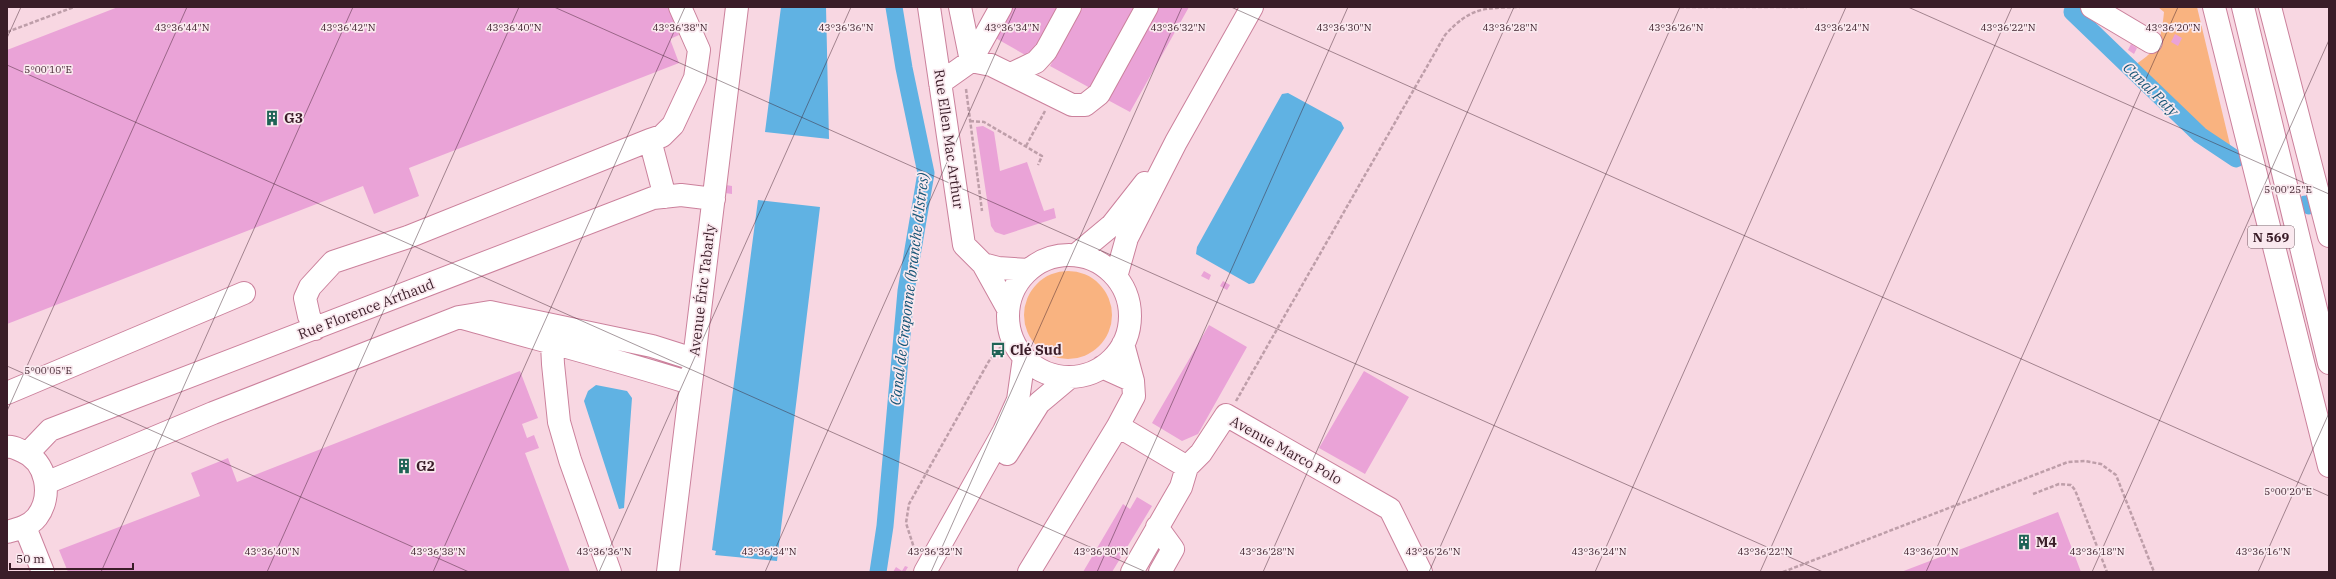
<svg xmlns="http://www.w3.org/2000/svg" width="2336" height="579" viewBox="0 0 2336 579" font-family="'IBM Plex Serif',serif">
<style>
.green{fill:#f9b380}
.water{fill:#60b2e3}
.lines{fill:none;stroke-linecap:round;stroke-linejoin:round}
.canal{stroke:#60b2e3;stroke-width:17}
.building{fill:#eaa3d7}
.minor-casing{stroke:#cb819c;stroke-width:24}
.highway-casing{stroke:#cb819c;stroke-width:24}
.path{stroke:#be9ea9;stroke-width:2.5;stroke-dasharray:4 2;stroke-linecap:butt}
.minor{stroke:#fff;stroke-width:22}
.highway{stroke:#fff;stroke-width:22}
.ticks{fill:none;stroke:#3a1d28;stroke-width:1;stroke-opacity:0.45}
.labels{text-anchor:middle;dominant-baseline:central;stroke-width:3.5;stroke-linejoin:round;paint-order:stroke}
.shield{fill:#fae9ef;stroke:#745a64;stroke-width:1}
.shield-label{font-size:13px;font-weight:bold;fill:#3a1d28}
.poi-label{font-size:14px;font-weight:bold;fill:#3a1d28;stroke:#fae9ef;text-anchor:start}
.street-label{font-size:14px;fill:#3a1d28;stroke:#fae9ef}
.water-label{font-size:15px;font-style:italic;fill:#175677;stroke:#fae9ef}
.ticks-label{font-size:10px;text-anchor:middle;fill:#3a1d28;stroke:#fae9ef;stroke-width:3.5;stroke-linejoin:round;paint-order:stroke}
</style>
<rect width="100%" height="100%" fill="#f8d7e2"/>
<path class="green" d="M2158,7H2197L2232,153L2204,135L2135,65C2159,49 2161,41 2164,12Z
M1024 315a44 44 0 1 1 88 0a44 44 0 1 1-88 0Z"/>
<path class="water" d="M781,7H826L829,139L765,132Z
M1288,93L1341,122L1344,128L1254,283L1249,284L1196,254L1197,247L1282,94Z
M758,200L820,207L777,561L715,555L716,551L712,550Z
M596,385L627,391L632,398L624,508L619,509L584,401L588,391Z"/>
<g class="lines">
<path class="canal" d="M2072,12L2200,135L2236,159
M2305,204L2309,206
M878,572L885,526L906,291L926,173L904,68L894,7"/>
</g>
<path class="building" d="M118,7H668L679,35L670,39L679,63L409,168L419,196L374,214L363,186L7,324V50Z
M1008,7H1062L1034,60L992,36Z
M1083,7H1137L1092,89L1050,66Z
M1155,7H1189L1130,112L1104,98Z
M2175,34L2182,38L2178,46L2171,42Z
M2131,44L2137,48L2134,54L2128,50Z
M983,126L994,132L1000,171L1027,162L1044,211L1054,208L1056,218L1004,235L995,232L991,226L976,127Z
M726,185L732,186V194L725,193Z
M1204,271L1211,275L1209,280L1201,276Z
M1223,281L1230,285L1227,290L1220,286Z
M1209,325L1247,347L1198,434L1182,441L1152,423Z
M520,371L538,418L522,424L527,438L534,435L539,448L525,453L570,572H68L59,550L200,496L191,473L228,458L237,482Z
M1364,371L1409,397L1365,474L1319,448Z
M1137,497L1152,506L1112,572H1083L1123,504L1130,509Z
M2058,512L2081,572H1901Z
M905,566L908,567L905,572H893L896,567L902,571Z"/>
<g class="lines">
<defs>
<path id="minor" d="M929,7L964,245L983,264
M960,7L971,61
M2092,7L2151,42
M2270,7L2329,236
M971,61L1001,7
M1011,74L1036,62L1046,51L1070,7
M940,83L971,61L991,65L1072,105H1085L1099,94L1147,7
M650,140L662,136L673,125L695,78L699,50L680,7
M1076,255L1112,225L1145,183
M1008 316a61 61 0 1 1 122 0a61 61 0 1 1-122 0Z
M1116,277L1127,238L1176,142L1252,7
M1008,309L983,264L998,268L1029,270
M315,329L309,316L305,298L310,287L333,262L408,237L650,140L665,197
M556,330L552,344L553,364L559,422L570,460L610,572
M1102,367L1133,381L1123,344
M1133,381L1134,396L1118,426L1187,467L1201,453L1226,415L1390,509L1421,572
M690,383C614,359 536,339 459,317L490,312L652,346L693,359
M7,393L244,293
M7,447C13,446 17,449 22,451C47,461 53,496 37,517C30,526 18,529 7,532
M28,453L50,430L653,198L681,195L714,199
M1007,454L1039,403L1070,377
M46,483L213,413L459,317
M25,527L43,572
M1157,527L1173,549L1160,572
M668,572L737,7
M925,572L1004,431L1018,400L1024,358
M1029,572L1118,426
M1132,572L1181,487L1187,467"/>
<path id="highway" d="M2214,7L2329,466
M2243,7L2329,363"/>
</defs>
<use href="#minor" class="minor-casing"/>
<use href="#highway" class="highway-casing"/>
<path class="path" d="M1680,7H1807
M7,32L74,7
M966,89L982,211
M970,121L984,122L1042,156L1038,165
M1026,146L1045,111
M1236,401L1445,35C1471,7 1483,8 1520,7
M2033,494L2059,484L2071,485L2075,490L2107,572
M915,551L906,523L909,504L989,361L1011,335
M1783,572L2068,462L2085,461L2101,464L2116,475L2154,572"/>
<use href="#minor" class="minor"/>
<use href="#highway" class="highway"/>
</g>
<path class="ticks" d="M554,7L1823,572M1231,7L2329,496M1908,7L2329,194M7,38L21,7M7,65L1146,572M7,366L469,572M7,411L187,7M101,572L353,7M267,572L519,7M433,572L685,7M599,572L851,7M765,572L1016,7M931,572L1182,7M1097,572L1348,7M1263,572L1514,7M1429,572L1680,7M1595,572L1846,7M1760,572L2012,7M1926,572L2178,7M2092,572L2329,40M2258,572L2329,413"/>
<defs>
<symbol id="building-bare" viewBox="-9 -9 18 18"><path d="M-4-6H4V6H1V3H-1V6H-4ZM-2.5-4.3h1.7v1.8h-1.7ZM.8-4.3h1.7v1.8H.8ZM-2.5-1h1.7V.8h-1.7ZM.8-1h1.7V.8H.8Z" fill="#1e6355" stroke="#fae9ef" stroke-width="2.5" paint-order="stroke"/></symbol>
<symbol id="bus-bare" viewBox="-9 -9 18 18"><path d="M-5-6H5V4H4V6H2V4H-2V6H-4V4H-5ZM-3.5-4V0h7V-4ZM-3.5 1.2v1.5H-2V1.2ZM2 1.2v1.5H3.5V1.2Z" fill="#1e6355" stroke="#fae9ef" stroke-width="2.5" paint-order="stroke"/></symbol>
</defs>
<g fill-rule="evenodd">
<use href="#building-bare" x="261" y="107" width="22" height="22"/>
<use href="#bus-bare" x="987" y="339" width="22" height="22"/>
<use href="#building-bare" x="393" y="455" width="22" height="22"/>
<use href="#building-bare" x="2013" y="531" width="22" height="22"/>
</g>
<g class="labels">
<rect class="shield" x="2248" y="226" width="46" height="22" rx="3"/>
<g class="shield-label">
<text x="2271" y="237">N 569</text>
</g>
<g class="poi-label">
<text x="284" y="118">G3</text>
<text x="1010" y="350">Clé Sud</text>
<text x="416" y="466">G2</text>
<text x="2036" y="542">M4</text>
</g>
<g class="street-label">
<text transform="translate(949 139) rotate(82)">Rue Ellen Mac Arthur</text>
<text transform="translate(702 290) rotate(-83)">Avenue Éric Tabarly</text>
<text transform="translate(366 309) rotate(-21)">Rue Florence Arthaud</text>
<text transform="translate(1286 450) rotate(29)">Avenue Marco Polo</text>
</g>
<g class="water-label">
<text transform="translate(2151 89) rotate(44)">Canal Paty</text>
<text transform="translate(909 289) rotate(-83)">Canal de Craponne (branche d'Istres)</text>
</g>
</g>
<g class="ticks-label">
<text x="1344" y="31">43°36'30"N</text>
<text x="1510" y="31">43°36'28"N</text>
<text x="182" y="31">43°36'44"N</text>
<text x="348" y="31">43°36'42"N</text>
<text x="514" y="31">43°36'40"N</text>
<text x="680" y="31">43°36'38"N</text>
<text x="846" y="31">43°36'36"N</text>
<text x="1012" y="31">43°36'34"N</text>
<text x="1178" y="31">43°36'32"N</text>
<text x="1676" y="31">43°36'26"N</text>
<text x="1842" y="31">43°36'24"N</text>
<text x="2008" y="31">43°36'22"N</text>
<text x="2173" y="31">43°36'20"N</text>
<text x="48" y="73">5°00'10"E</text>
<text x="2288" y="193">5°00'25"E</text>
<text x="48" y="374">5°00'05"E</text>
<text x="2288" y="495">5°00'20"E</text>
<text x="272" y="555">43°36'40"N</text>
<text x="438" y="555">43°36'38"N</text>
<text x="604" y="555">43°36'36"N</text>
<text x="769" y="555">43°36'34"N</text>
<text x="935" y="555">43°36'32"N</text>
<text x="1101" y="555">43°36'30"N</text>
<text x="1267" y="555">43°36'28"N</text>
<text x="1433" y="555">43°36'26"N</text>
<text x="1599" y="555">43°36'24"N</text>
<text x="1765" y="555">43°36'22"N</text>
<text x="1931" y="555">43°36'20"N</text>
<text x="2097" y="555">43°36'18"N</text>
<text x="2263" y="555">43°36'16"N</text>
</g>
<rect width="2336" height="579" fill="none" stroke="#3a1d28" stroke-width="16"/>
<path d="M10 563v6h123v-6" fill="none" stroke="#3a1d28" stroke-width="2"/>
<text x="16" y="563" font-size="12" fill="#3a1d28" stroke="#fae9ef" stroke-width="3" paint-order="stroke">50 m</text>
</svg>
